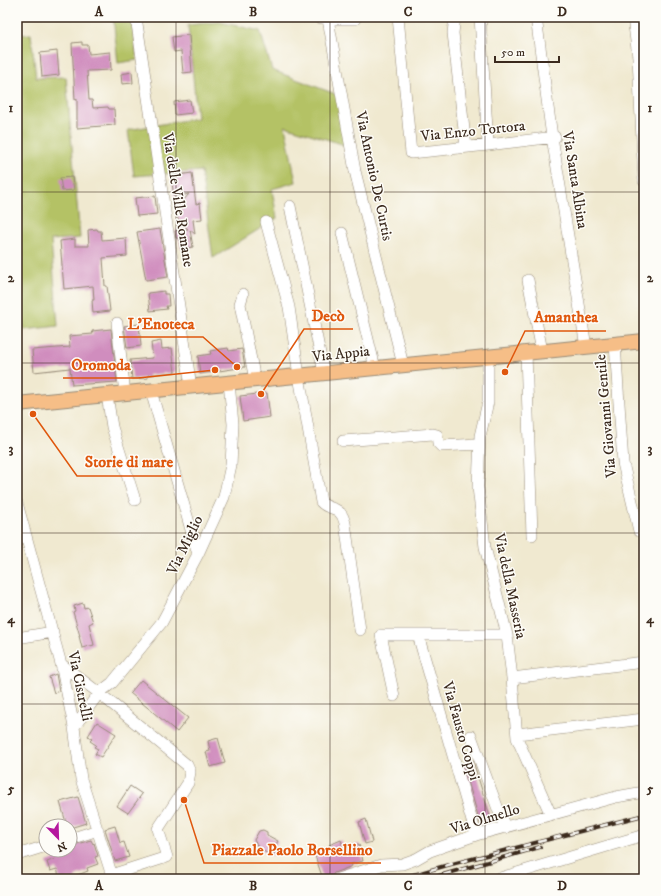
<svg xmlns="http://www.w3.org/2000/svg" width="661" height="896" viewBox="0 0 661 896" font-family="'IM FELL DW Pica',serif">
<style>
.green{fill:#b4c265;stroke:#787642}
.building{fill:#d08dbe}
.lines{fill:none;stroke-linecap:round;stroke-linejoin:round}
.minor-casing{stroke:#968a77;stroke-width:12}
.major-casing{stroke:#968a77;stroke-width:16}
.minor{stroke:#fff;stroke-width:11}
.major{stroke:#f6be87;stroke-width:14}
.rail-casing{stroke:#3b2a1e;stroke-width:4}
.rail{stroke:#fdfcf7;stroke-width:2.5;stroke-dasharray:8;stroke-linecap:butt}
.grid{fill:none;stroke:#3b2a1e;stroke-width:1;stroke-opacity:0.55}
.labels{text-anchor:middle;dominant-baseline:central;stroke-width:3;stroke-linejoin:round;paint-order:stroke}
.street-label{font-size:15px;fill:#3b2a1e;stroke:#fdfcf7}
.leader{fill:none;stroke:#df570d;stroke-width:1.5}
.callout-dot{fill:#df570d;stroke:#fdfcf7;stroke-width:1.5}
.callout-label{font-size:16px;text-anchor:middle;font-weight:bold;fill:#df570d;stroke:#fdfcf7;stroke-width:3;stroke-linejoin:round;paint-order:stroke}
.neatline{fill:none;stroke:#3b2a1e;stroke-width:1.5}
.grid-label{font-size:13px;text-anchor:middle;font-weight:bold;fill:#3b2a1e}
</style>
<rect width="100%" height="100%" fill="#fdfcf7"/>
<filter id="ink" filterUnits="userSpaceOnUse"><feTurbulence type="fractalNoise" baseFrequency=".025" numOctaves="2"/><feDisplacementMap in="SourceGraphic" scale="8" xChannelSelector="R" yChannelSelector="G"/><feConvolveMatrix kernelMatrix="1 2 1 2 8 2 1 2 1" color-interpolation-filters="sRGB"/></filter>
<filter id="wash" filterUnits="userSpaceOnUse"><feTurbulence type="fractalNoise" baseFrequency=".012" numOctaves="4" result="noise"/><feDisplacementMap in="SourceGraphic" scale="16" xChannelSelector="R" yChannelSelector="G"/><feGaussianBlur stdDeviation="0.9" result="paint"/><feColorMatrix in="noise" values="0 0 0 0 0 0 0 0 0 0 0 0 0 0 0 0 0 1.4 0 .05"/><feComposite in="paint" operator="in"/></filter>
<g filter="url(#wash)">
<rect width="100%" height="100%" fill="#f0e9d0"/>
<path class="green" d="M113,17H132L137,60L118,63Z
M219,22L260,31L272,70L338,95L348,146L285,126L296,182L272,189L277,218L213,258L201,171L134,176L128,130L197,118L188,25Z
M31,34L36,78L66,77L80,238L51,240L58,326L24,330L17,258V35Z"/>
<g id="blocks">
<path class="building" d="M189,35L192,72L183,73L181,51L174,52L172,37Z
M82,42V45H88L89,54L110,52L111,70L87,71L89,100H92L93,108L108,107L109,109H114L115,125L77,128V99L75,100L72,43Z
M57,51L59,75L42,77L40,53Z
M132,72L133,83L122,84L121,74Z
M190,100L192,113L175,115L174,102Z
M192,173L196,204L200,203L202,219L193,220L195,234L190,230L193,247L181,249L179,238H176L175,231L188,229L178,220L176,209L189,194L174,197L171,176Z
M72,177L74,190L62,191L60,178Z
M155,196L157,214L137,216L135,198Z
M97,229L98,231H101L102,240L126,238L127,256L103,258L105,286H107L110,311L93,313L92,300H94L93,286L64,289L60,241L75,239V246H89L88,230Z
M160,229L168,277L146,280L137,232Z
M164,291V294H168L169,306H166L167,309L150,311L148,293Z
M139,324L141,346L127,348L124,326Z
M111,329L117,382L72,385L70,368L34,372L32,350L70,347L69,336L93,334L92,331Z
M161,341L162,349L172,348L175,372L148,375V378L132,379L130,360L153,358L151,343Z
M228,348L229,351L242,349L245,367L200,374L198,356L211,354L210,351Z
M267,393L270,417L243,421L240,396Z
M83,603L84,608L88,607L93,622L89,624L94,645L82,648L79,636H80L73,612L75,611L74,606Z
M56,674L59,691L54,693L49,677Z
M141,680L188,718L177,732L130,693Z
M97,722L116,734L101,757L95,754L98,749L94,747L96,745L90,741L92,739L88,736Z
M218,738L225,763L210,767L206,752L210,751L208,741Z
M473,761L492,823L481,826L463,764Z
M130,786L142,794L128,813L117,806Z
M78,797L86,823L70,828V826H67L60,802Z
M366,819L372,842L365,844L359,822Z
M115,826L120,843L124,842L129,857L115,861L105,829Z
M263,830L267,832V835L278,841L274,848L276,850L273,856L259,849L254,840L259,831Z
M91,840L93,844L94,843L98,856L95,857L98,864L87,868L88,871L75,876L76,879H60L57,869L50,871L47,862L55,859L52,850H70V846Z
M341,840L344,849L359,844L363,861L351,864L352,866L334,873L331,877L323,879L314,853L330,847L329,845Z"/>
</g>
</g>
<g filter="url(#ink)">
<use href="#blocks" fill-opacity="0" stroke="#968a77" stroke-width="1"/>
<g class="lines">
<defs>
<path id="minor" d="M136,17L191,387
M318,17L328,19
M355,17V19H328L355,171L403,365
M398,17L411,153L488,145L555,137
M455,17L453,33L466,147
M480,17L488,145
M536,17L552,137L586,347
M633,17L638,57L644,181
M290,206L324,373
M266,222L289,307L299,376L321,502C328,510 336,506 341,514C343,516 344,520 345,523L360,630
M342,233L375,368
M528,280L542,351
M243,294L240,304L255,380
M117,323L125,394
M615,344L623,463L639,531
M526,353L532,535
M488,357V402L480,436L478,487L485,547L507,635L512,678L517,738L551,815
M151,391L198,554
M107,395L112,427L135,500
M343,441L433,434L437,435L438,443L441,446L479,444
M17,503L61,664L74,727L81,779L113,879
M418,635L476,835
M17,638L53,632
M61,664L99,693L187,765L190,772L188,783L158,829L167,857L111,875
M512,678L644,662
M394,696L381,635H507
M74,727L99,693L112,683L162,622L198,554L224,497L231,465L233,424L229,383
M517,734L644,719
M471,736L505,828
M70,839L98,830
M17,855L46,846
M338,879L381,865L402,864L416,859L430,851L476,835L616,797L644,792
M497,879L644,835"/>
<path id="major" d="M17,404L644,341"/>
</defs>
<use href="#minor" class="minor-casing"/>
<use href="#major" class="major-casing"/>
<use href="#minor" class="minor"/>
<use href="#major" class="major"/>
<defs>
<path id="rail" d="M399,879L448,865L644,815
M428,879L540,847"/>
</defs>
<use href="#rail" class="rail-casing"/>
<use href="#rail" class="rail"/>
</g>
</g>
<path class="grid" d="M176,17V879M330,17V879M485,17V879M17,192H644M17,363H644M17,533H644M17,704H644"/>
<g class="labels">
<g class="street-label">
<text transform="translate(473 131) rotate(-6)">Via Enzo Tortora</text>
<text transform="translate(374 176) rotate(78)">Via Antonio De Curtis</text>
<text transform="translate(575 180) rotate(81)">Via Santa Albina</text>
<text transform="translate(178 200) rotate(81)">Via delle Ville Romane</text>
<text transform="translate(341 354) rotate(-6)">Via Appia</text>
<text transform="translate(606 416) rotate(-95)">Via Giovanni Gentile</text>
<text transform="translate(185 545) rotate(-64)">Via Miglio</text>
<text transform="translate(510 586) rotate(78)">Via della Masseria</text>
<text transform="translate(80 686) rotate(78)">Via Cistrelli</text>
<text transform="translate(461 731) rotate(74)">Via Fausto Coppi</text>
<text transform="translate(485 819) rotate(-17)">Via Olmello</text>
</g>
</g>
<path class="leader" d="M261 394L304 329H353M505 372L525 331H606M237 367L203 337H119M215 370L138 378H63M33 414L77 476H181M184 800L204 863H381"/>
<g class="callout-dot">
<circle cx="261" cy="394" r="4"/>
<circle cx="505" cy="372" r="4"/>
<circle cx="237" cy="367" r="4"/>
<circle cx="215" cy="370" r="4"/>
<circle cx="33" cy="414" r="4"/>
<circle cx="184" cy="800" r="4"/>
</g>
<g class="callout-label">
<text x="328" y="321">Decò</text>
<text x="566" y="322">Amanthea</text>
<text x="161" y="329">L'Enoteca</text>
<text x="101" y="370">Oromoda</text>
<text x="129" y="467">Storie di mare</text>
<text x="292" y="855">Piazzale Paolo Borsellino</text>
</g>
<rect width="661" height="896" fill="none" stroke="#fdfcf7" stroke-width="44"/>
<g transform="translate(58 838) rotate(157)"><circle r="19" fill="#fdfcf7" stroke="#afa8a0"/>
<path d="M0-3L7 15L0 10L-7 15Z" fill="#b5179e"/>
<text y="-6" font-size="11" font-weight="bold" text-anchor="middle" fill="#3b2a1e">N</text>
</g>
<path d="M495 56v6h64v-6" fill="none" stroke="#3b2a1e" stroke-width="2"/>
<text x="501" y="56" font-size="12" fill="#3b2a1e" stroke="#fdfcf7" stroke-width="3" paint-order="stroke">50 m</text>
<rect x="22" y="22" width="617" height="852" class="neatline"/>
<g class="grid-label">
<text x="99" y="16">A</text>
<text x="253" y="16">B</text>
<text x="408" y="16">C</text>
<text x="562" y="16">D</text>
<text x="11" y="112">1</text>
<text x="650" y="112">1</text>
<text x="11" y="282">2</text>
<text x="650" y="282">2</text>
<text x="11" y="453">3</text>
<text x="650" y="453">3</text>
<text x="11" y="623">4</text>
<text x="650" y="623">4</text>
<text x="11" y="793">5</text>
<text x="650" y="793">5</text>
<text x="99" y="890">A</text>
<text x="253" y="890">B</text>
<text x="408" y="890">C</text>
<text x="562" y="890">D</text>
</g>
</svg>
